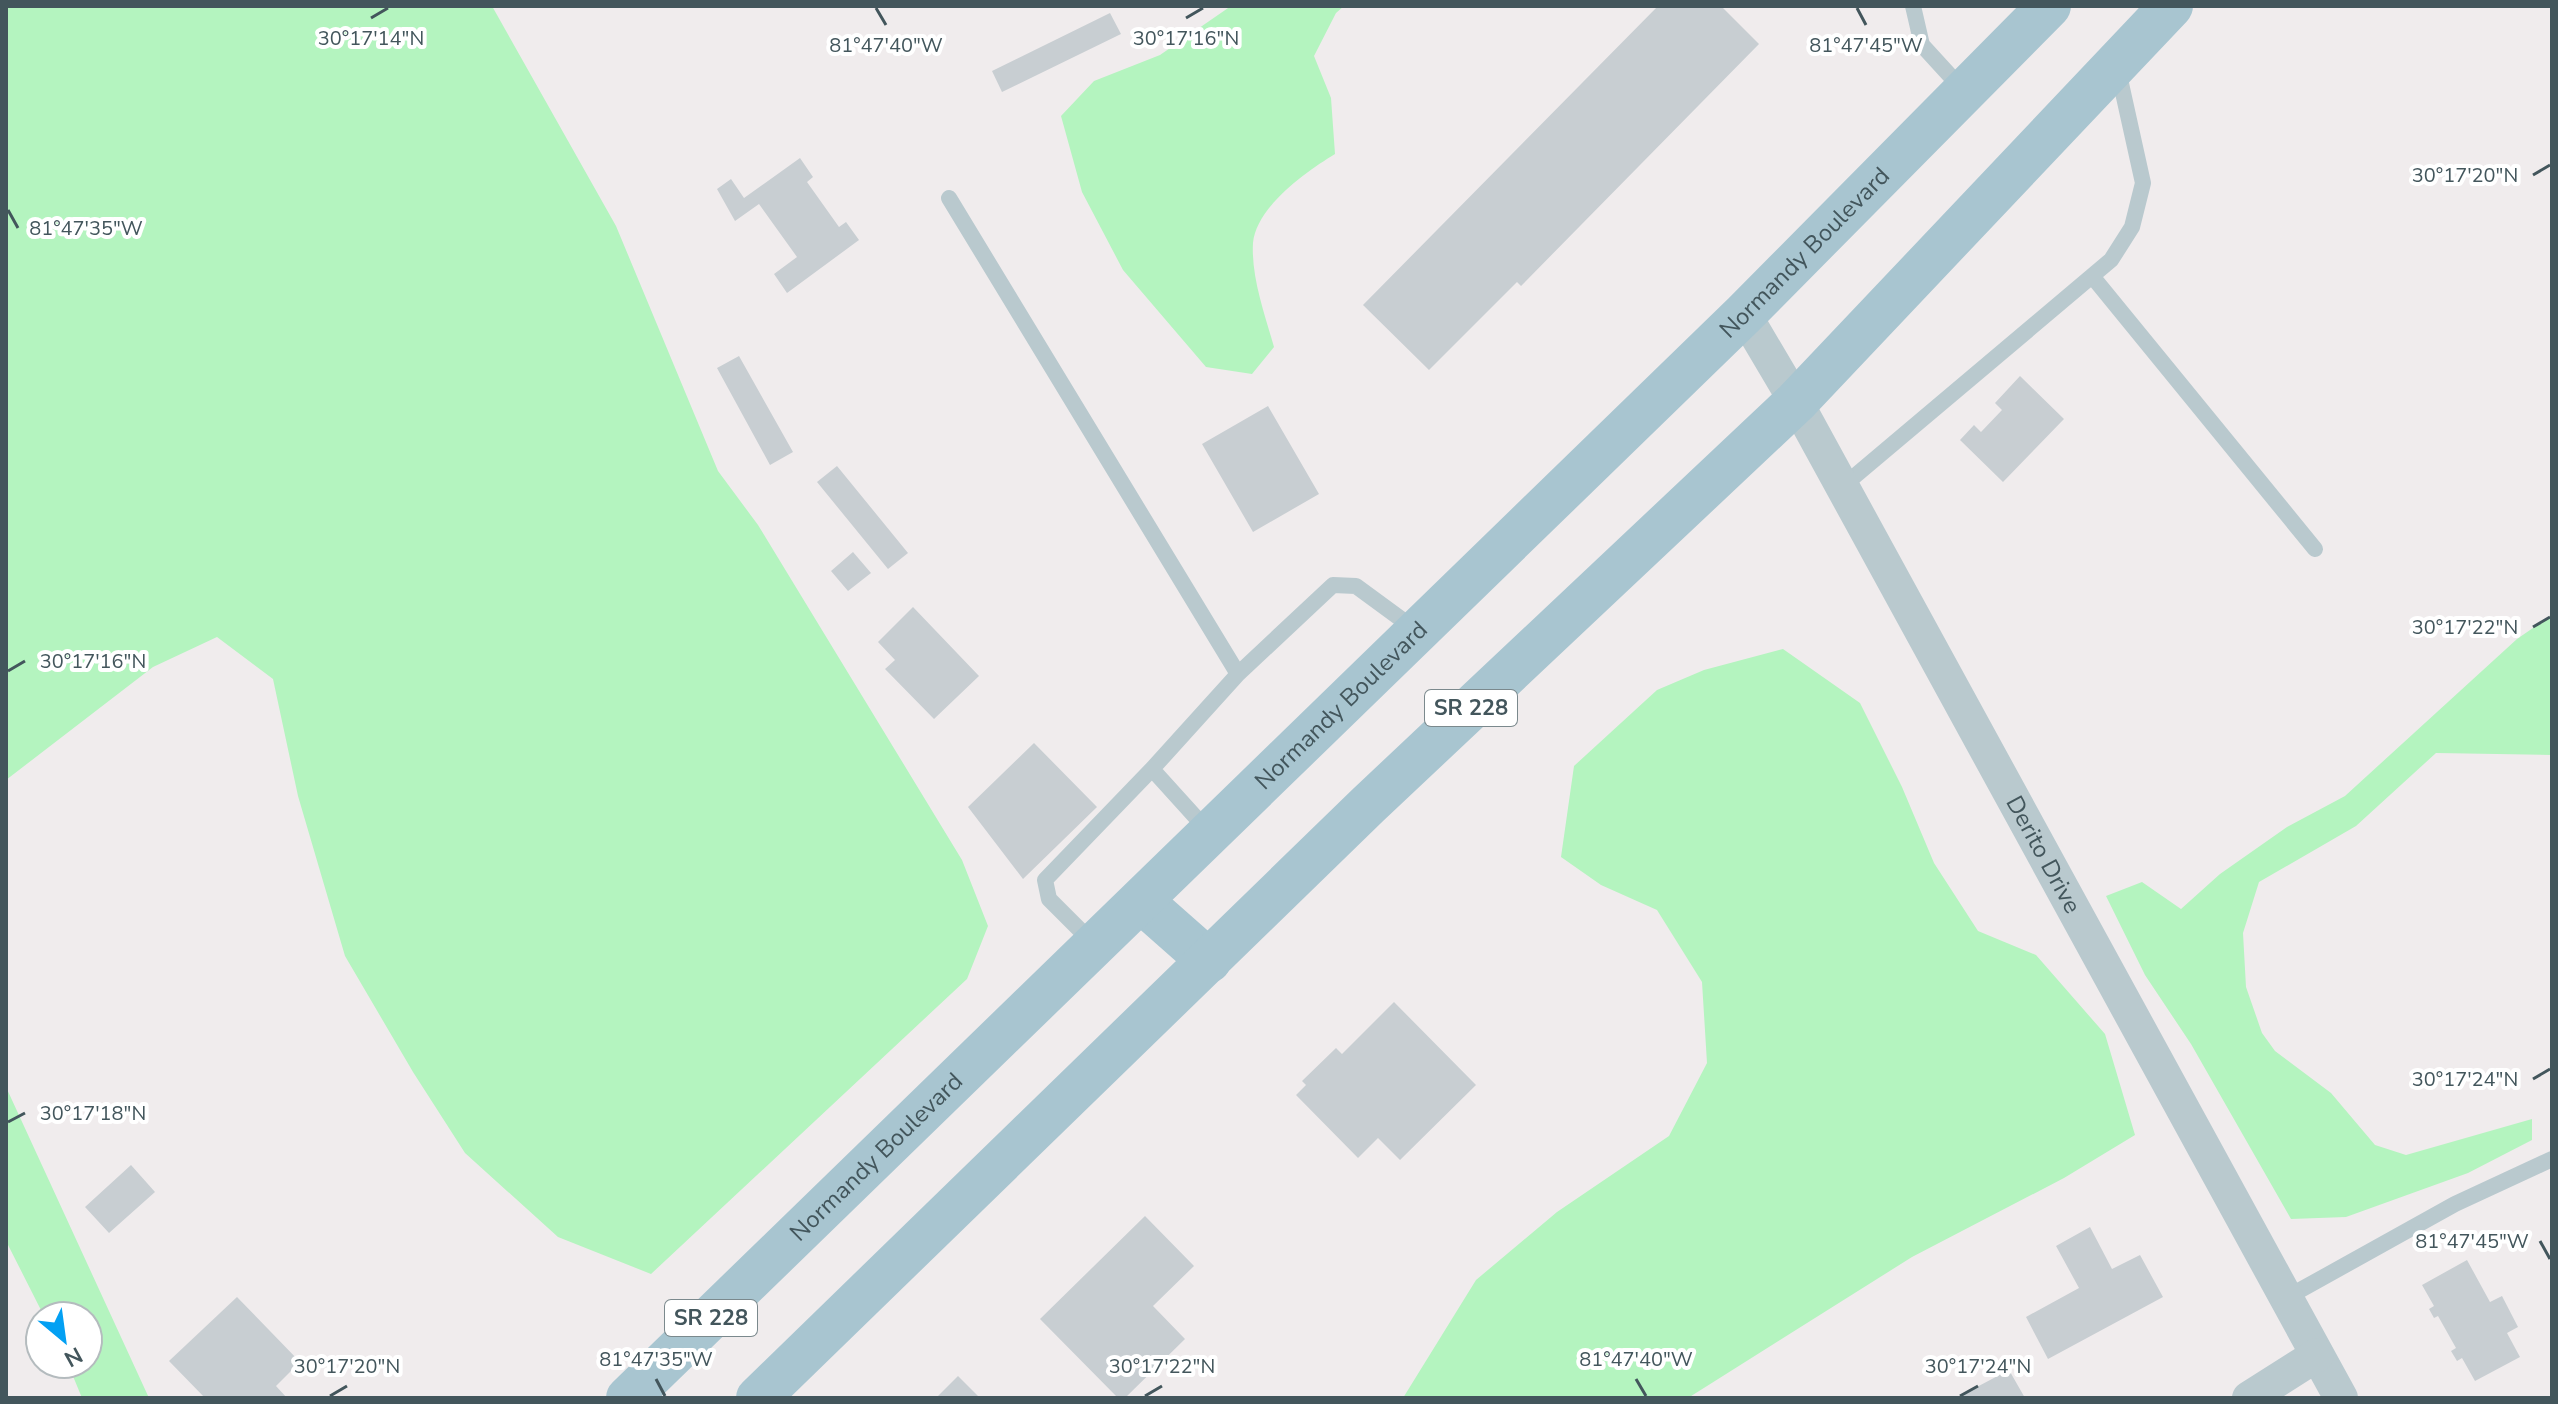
<svg xmlns="http://www.w3.org/2000/svg" width="2558" height="1404" viewBox="0 0 2558 1404" font-family="'Nunito Sans',sans-serif">
<style>
.green{fill:#b4f4bf}
.building{fill:#c8ced2}
.lines{fill:none;stroke-linecap:round;stroke-linejoin:round}
.lane{stroke:#b9c9ce;stroke-width:16}
.street{stroke:#b9c9ce;stroke-width:34}
.primary{stroke:#a8c5d0;stroke-width:44}
.ticks{fill:none;stroke:#43565c;stroke-width:3}
.labels{text-anchor:middle;dominant-baseline:central;stroke-width:8;stroke-linejoin:round;paint-order:stroke}
.shield{fill:#fff;stroke:#7b898d;stroke-width:2}
.shield-label{font-size:22px;font-weight:bold;fill:#43565c}
.street-label{font-size:24px;fill:#43565c;stroke:#fff}
.ticks-label{font-size:20px;text-anchor:middle;fill:#43565c;stroke:#fff;stroke-width:8;stroke-linejoin:round;paint-order:stroke}
</style>
<rect width="100%" height="100%" fill="#f0eced"/>
<path class="green" d="M6,6H492L616,226L718,471L758,525L962,860L988,926L967,979L651,1274L558,1237L465,1153L413,1072L345,956L298,796L273,679L217,637L153,667L6,780Z
M1231,6H1344L1336,13L1314,56L1331,98L1335,154C1307,171 1256,207 1253,243C1251,277 1265,315 1274,347L1252,374L1206,367L1123,270L1082,192L1061,116L1094,81L1160,55Z
M2552,615V755L2436,753L2356,826L2259,882L2243,933L2246,987L2262,1033L2275,1051L2331,1093L2375,1145L2406,1155L2532,1119V1140L2468,1173L2346,1217L2291,1219L2191,1044L2145,975L2106,896L2142,882L2181,909L2220,874L2287,827L2345,796L2517,639Z
M1783,649L1860,703L1902,787L1934,863L1978,931L2036,955L2105,1034L2135,1135L2064,1178L1912,1257L1688,1398H1403L1476,1280L1557,1212L1669,1136L1707,1063L1702,982L1657,910L1601,885L1561,857L1574,766L1657,690L1704,670Z
M6,1087L149,1398H82L68,1364H88V1316H44L6,1241Z"/>
<path class="building" d="M1658,6H1721L1759,44L1521,286L1517,282L1429,370L1363,305Z
M1110,13L1121,34L1002,92L992,71Z
M800,158L813,177L807,182L839,227L846,222L859,240L787,293L774,274L797,257L759,204L735,221L717,189L731,179L744,198Z
M739,356L793,452L770,465L717,368Z
M2020,376L2064,419L2003,482L1960,440L1974,425L1981,432L2002,410L1995,403Z
M1268,406L1319,494L1253,532L1202,444Z
M837,466L908,553L888,569L817,482Z
M853,552L871,573L848,591L831,571Z
M913,607L979,676L934,719L885,669L895,660L878,642Z
M1034,743L1097,807L1023,879L968,807Z
M1394,1002L1476,1085L1400,1160L1378,1138L1358,1158L1296,1095L1306,1085L1302,1081L1336,1048L1342,1054Z
M131,1165L155,1192L109,1233L85,1207Z
M1145,1216L1194,1266L1153,1306L1185,1339L1125,1398H1118L1040,1319Z
M2090,1227L2112,1269L2140,1255L2163,1297L2048,1359L2026,1317L2079,1288L2056,1246Z
M2467,1260L2490,1302L2502,1296L2518,1327L2507,1333L2520,1357L2475,1381L2462,1358L2457,1361L2451,1351L2456,1348L2438,1316L2434,1318L2429,1309L2434,1306L2422,1285Z
M237,1297L300,1362L276,1386L287,1398H205L169,1361Z
M2009,1370L2025,1398H1956Z
M958,1376L980,1398H936Z"/>
<g class="lines">
<path class="lane" d="M1913,6L1922,45L1964,91
M949,198L1238,674
M2092,276L2315,549
M1843,486L2111,260L2132,227L2143,183L2118,70
M1209,832L1152,769L1238,674L1333,585L1356,586L1416,630
M1095,945L1049,899L1045,880L1152,769
M2286,1298L2455,1204L2552,1159"/>
<g class="street">
<path id="s1" d="M1744,314L1796,402L2341,1398"/>
<path d="M2249,1398L2317,1355"/>
</g>
<g class="primary">
<path d="M1141,901L1209,961"/>
<path id="s2" d="M628,1398L1744,314L2049,6"/>
<path d="M758,1398L1368,805L1796,402L2171,6"/>
</g>
</g>
<path class="ticks" d="M876,8L886,25M1857,8L1866,25M371,18L388,8M1186,18L1203,8M2533,175L2550,165M8,210L18,228M2533,627L2550,617M8,671L25,661M2533,1079L2550,1069M8,1122L25,1113M2540,1241L2550,1259M656,1379L665,1396M1636,1379L1646,1396M330,1396L347,1386M1145,1396L1162,1386M1960,1396L1978,1386"/>
<g class="labels">
<g class="shield">
<rect x="1425" y="690" width="92" height="36" rx="6"/>
<rect x="665" y="1300" width="92" height="36" rx="6"/>
</g>
<g class="shield-label">
<text x="1471" y="708">SR 228</text>
<text x="711" y="1318">SR 228</text>
</g>
<g class="street-label">
<text stroke="none"><textPath href="#s2" startOffset="1642">Normandy Boulevard</textPath></text>
<text stroke="none"><textPath href="#s2" startOffset="994">Normandy Boulevard</textPath></text>
<text stroke="none"><textPath href="#s1" startOffset="618">Derito Drive</textPath></text>
<text stroke="none"><textPath href="#s2" startOffset="346">Normandy Boulevard</textPath></text>
</g>
</g>
<g class="ticks-label">
<text x="371" y="45">30°17'14"N</text>
<text x="1186" y="45">30°17'16"N</text>
<text x="886" y="52">81°47'40"W</text>
<text x="1866" y="52">81°47'45"W</text>
<text x="2465" y="182">30°17'20"N</text>
<text x="86" y="235">81°47'35"W</text>
<text x="2465" y="634">30°17'22"N</text>
<text x="93" y="668">30°17'16"N</text>
<text x="2465" y="1086">30°17'24"N</text>
<text x="93" y="1120">30°17'18"N</text>
<text x="2472" y="1248">81°47'45"W</text>
<text x="656" y="1366">81°47'35"W</text>
<text x="1636" y="1366">81°47'40"W</text>
<text x="347" y="1373">30°17'20"N</text>
<text x="1162" y="1373">30°17'22"N</text>
<text x="1978" y="1373">30°17'24"N</text>
</g>
<rect width="2558" height="1404" fill="none" stroke="#43565c" stroke-width="16"/>
<g transform="translate(64 1340) rotate(151)"><circle r="38" fill="#ffffff" stroke="#b4bbbe" stroke-width="2"/>
<path d="M0-6L14 30L0 20L-14 30Z" fill="#03a0f3"/>
<text y="-12" font-size="22" font-weight="bold" text-anchor="middle" fill="#43565c">N</text>
</g>
</svg>
